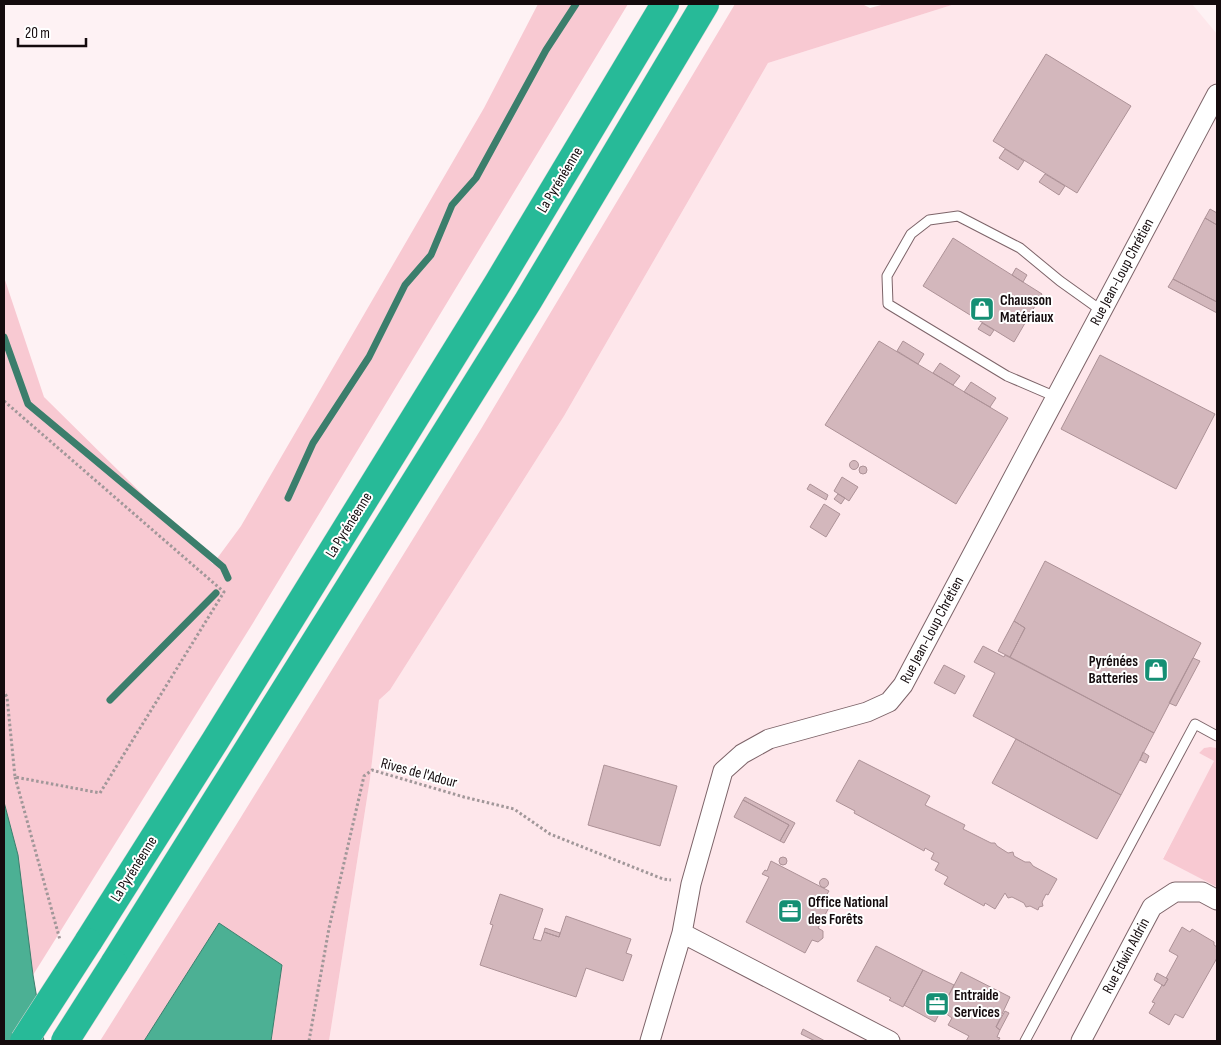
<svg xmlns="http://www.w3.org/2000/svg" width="1221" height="1045" viewBox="0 0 1221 1045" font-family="'Sofia Sans Condensed',sans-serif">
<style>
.built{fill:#fee7eb}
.green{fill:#f8c9d2}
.water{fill:#4cb094;stroke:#3b7e6c}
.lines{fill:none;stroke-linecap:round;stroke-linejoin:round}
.stream{stroke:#3b7e6c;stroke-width:7}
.building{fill:#d3b7bc;stroke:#ad9297}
.service-casing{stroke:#7d6469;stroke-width:11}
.minor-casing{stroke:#7d6469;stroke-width:21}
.motorway-casing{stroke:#d5d3d3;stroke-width:29}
.path{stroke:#a19799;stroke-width:3;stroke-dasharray:2.5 2.5;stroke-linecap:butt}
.service{stroke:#fff;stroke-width:9}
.minor{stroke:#fff;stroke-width:19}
.motorway{stroke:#27ba98;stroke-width:28}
.motorway-bridge-casing{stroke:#d5d3d3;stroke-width:29;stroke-linecap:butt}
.motorway-bridge{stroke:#27ba98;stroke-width:28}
.labels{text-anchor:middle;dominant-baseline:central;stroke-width:4;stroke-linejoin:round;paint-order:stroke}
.street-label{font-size:15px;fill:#140b0d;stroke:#fff}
.poi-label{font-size:15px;font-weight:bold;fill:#140b0d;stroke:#fff;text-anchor:start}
</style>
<rect width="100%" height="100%" fill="#fef2f4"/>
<path class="built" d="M955,4H1192L1217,34V748L1210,747L1204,748L1199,753L1215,761L1163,858L1217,887V1041H329L370,779L379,700L390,690L564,416L768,63Z"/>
<path class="green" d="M538,4H628L253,623L33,975L18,855L4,802V277L44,397L213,564L241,526L484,108Z
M735,4H862L870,8L885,4H955L768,63L564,416L390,690L379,700L370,779L329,1041H271L282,965L219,923L144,1041H100L233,830L481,429Z
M1210,747L1217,748V887L1163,859L1214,761L1199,753L1204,748Z"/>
<path class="water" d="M4,802L18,855L33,975L44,1041H4Z
M219,923L282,965L271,1041H144Z"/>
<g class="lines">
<path class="stream" d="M4,337L28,404L223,567L228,578
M288,498L313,443L369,357L405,285L431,255L452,205L476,178L546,50L576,4
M110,700L216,593"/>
</g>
<path class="building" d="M1046,54L1131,106L1077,193L993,141Z
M1005,149L1024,161L1018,170L999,158Z
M1045,174L1065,186L1059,195L1039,182Z
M1210,209L1217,213V225L1205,218Z
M1205,218L1217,225V302L1173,279Z
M953,238L1042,294L1014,342L923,286Z
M1016,268L1027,275L1023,282L1012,275Z
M1173,279L1217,302V313L1168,287Z
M982,323L994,330L990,336L978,329Z
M879,341L1008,418L956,504L825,425Z
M903,341L924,354L918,364L897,351Z
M1100,355L1215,414L1176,489L1061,429Z
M940,363L960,376L953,385L933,373Z
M971,382L996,398L990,407L964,392Z
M849.5 465a4.5 4.5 0 1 1 9 0a4.5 4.5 0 1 1-9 0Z
M859 470a4 4 0 1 1 8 0a4 4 0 1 1-8 0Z
M842,477L858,487L849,501L834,491Z
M810,484L828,495L826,500L807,489Z
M838,494L845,498L841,504L834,499Z
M824,504L840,514L826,537L810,527Z
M1045,561L1201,643L1154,733L1010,657L1025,628L1014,621Z
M1014,621L1025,628L1010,657L998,651Z
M983,646L1004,657L1005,655L1154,733L1121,795L973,716L995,673L974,662Z
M1193,658L1200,661L1176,706L1169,703Z
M944,665L965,676L955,694L934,683Z
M1016,739L1121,795L1097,839L992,783Z
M1143,752L1149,756L1146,763L1140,760Z
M859,760L930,796L925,805L965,825L963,829L991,843H995L997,846L1008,853L1013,852L1014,856L1025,862H1030L1033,866L1057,879L1048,895L1046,894L1042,902L1043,906L1039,907L1038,910L1030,906L1026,907L1024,903L1012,897L1008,898L1005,893L995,909L985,903L984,906L944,884L948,877L935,870L939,863L931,859L934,853L925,848L924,851L854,813L855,811L836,801Z
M604,765L677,786L660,846L588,825Z
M745,797L795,823L784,843L780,841L789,825L743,800Z
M743,800L789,825L780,841L734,817Z
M779 861a4 4 0 1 1 8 0a4 4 0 1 1-8 0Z
M771,861L829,891L826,896L833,900L818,928L823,931V938L818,942L812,940L805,953L746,922L769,877L762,874L765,870L767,871Z
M819.5 883a4.5 4.5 0 1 1 9 0a4.5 4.5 0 1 1-9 0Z
M500,894L543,909L533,939L541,941L544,932L559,937L566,916L631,939L626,953L632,955L623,981L586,968L576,997L480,965L493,925L490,924Z
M1182,927L1190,932L1192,929L1214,942V945L1217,947V958L1183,1018L1175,1014L1169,1025L1149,1013L1155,1003L1152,1002L1162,985L1164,986L1168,979L1166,978L1178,956L1169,951Z
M545,928L560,933L559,937L544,932Z
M876,946L923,970L903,1007L889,1000L891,998L857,981Z
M923,970L954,985L935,1022L904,1005Z
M961,972L1010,997L996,1027L1000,1030L997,1037L1000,1038L998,1041H966L969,1036L948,1025L952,1018L941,1010Z
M1157,973L1168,979L1164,986L1154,980Z
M1005,1011L1009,1013L1000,1030L996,1027Z
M803,1029L825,1041H815L801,1034Z"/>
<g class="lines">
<defs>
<path id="service" d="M1056,397L1007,376L888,304L887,276L911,234L929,220L958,216L1020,248L1060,281L1102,311
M1025,1041L1195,724L1217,736"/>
<path id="minor" d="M650,1041L682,933
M890,1041L682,933L691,884L723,771L742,754L769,739L867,712L889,702L903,685L1217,94
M1081,1041L1152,907L1175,892H1202L1217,900"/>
<path id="motorway" d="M88,942L215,741L498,283L665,4
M114,964L528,301L705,4"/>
</defs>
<use href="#service" class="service-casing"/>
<use href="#minor" class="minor-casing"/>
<use href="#motorway" class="motorway-casing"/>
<path class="path" d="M4,401L224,592L100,793L15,777L7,697L4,692
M15,777L60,940
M309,1041L329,928L364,776L372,770L464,797L514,809L550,834L663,879L671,880"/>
<use href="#service" class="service"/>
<use href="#minor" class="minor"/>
<use href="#motorway" class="motorway"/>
<defs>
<path id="motorway-bridge" d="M24,1041L88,942
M65,1041L114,964"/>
</defs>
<use href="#motorway-bridge" class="motorway-bridge-casing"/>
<use href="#motorway-bridge" class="motorway-bridge"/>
</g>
<defs>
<symbol id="shop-square" viewBox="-11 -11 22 22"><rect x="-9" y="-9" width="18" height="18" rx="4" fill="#158f74" stroke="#fff"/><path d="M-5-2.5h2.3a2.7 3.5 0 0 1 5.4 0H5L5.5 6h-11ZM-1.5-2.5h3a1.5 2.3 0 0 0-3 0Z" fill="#fff"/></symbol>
<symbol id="office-square" viewBox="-11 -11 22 22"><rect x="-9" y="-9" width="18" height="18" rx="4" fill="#158f74" stroke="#fff"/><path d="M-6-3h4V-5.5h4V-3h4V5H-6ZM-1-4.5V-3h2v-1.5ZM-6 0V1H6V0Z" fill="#fff"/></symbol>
</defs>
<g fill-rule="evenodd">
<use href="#shop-square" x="968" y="295" width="28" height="28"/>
<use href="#shop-square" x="1142" y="656" width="28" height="28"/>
<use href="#office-square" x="776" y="897" width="28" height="28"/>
<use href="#office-square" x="923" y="990" width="28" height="28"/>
</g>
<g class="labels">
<g class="street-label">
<text transform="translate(560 180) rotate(-59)">La Pyrénéenne</text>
<text transform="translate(1122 272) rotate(-62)">Rue Jean-Loup Chrétien</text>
<text transform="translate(349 525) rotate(-58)">La Pyrénéenne</text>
<text transform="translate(932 630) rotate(-62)">Rue Jean-Loup Chrétien</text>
<text transform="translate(419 773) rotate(15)">Rives de l'Adour</text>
<text transform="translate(134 869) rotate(-58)">La Pyrénéenne</text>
<text transform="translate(1126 956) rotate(-62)">Rue Edwin Aldrin</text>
</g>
<g class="poi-label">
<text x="1000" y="300">Chausson<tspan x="1000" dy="17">Matériaux</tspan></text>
<text x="1138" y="661" text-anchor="end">Pyrénées<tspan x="1138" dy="17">Batteries</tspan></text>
<text x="808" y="902">Office National<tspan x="808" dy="17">des Forêts</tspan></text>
<text x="954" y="995">Entraide<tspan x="954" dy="17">Services</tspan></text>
</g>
</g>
<rect width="1221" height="1045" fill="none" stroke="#140b0d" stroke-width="10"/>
<path d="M18 38v8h68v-8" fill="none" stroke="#140b0d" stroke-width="2.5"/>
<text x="25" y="38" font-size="15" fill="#140b0d" stroke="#ffffff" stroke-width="4" paint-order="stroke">20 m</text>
</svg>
